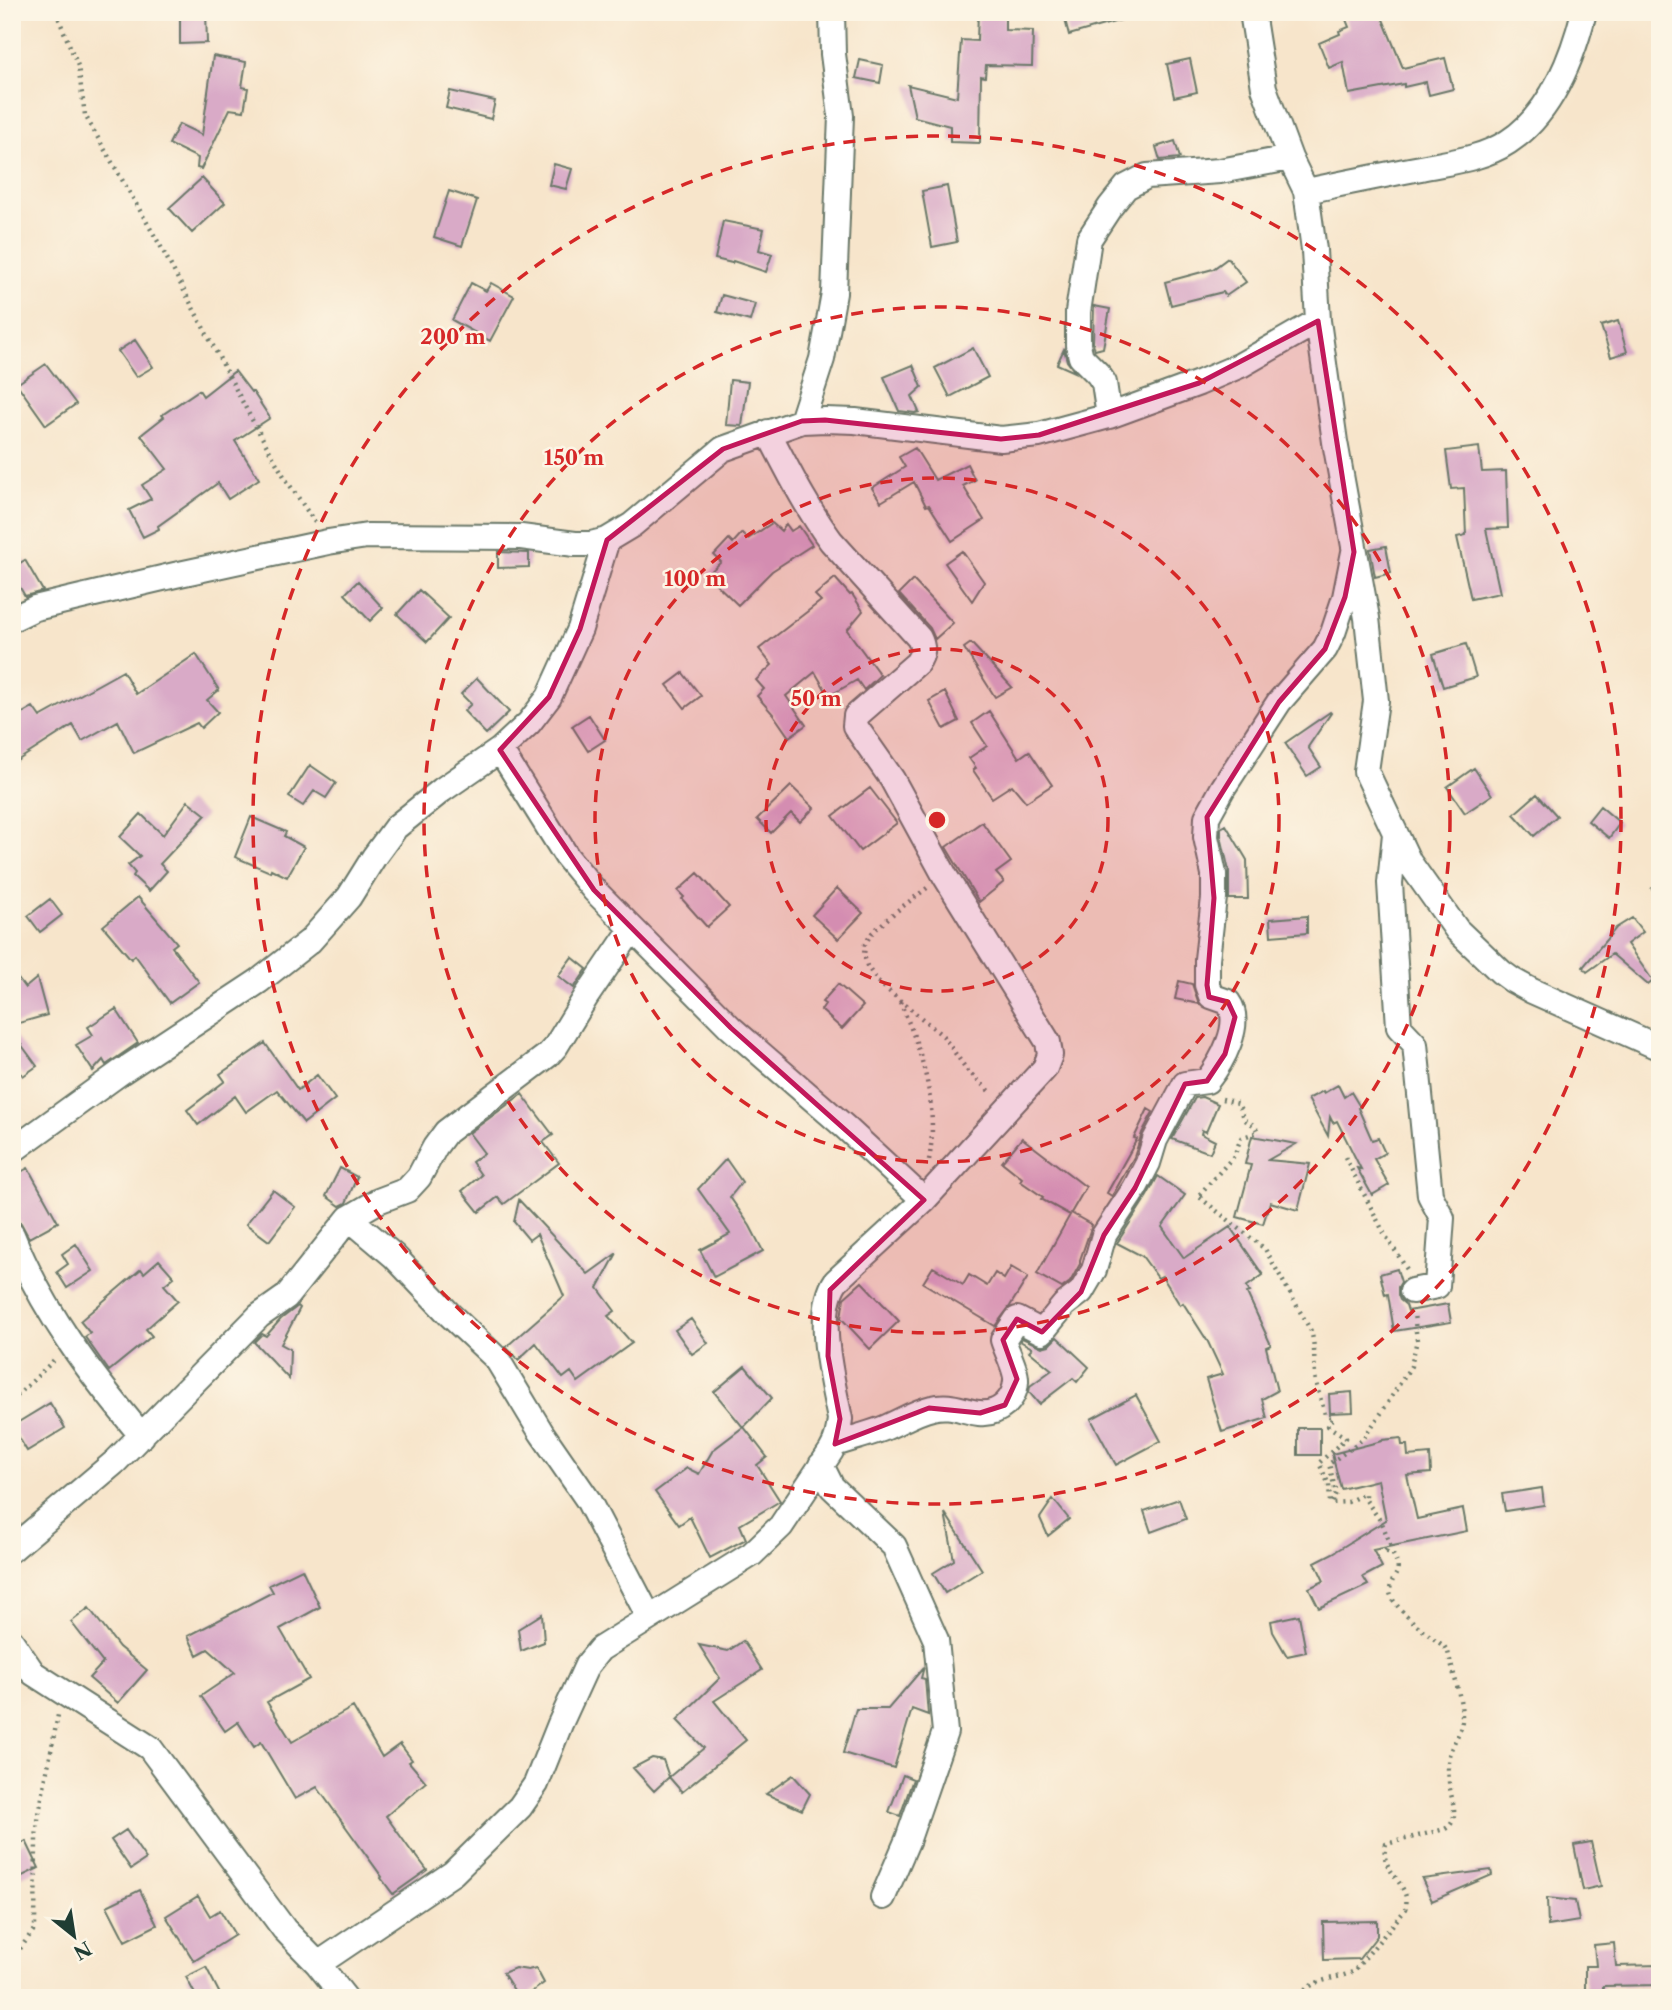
<svg xmlns="http://www.w3.org/2000/svg" width="1672" height="2010" viewBox="0 0 1672 2010" font-family="'Libre Caslon Text',serif">
<style>
.building{fill:#d9aac7}
.lines{fill:none;stroke-linecap:round;stroke-linejoin:round}
.street-casing{stroke:#6b7869;stroke-width:28}
.path{stroke:#6b7869;stroke-width:4.5;stroke-dasharray:2 5;stroke-linecap:butt}
.street{stroke:#fff;stroke-width:24}
.marked{fill:#c2185b;fill-opacity:0.2;stroke:#c2185b;stroke-width:5;stroke-linejoin:round}
.ring{fill:none;stroke:#d62828;stroke-width:3.5;stroke-dasharray:12 9}
.centre{fill:#d62828;stroke:#fcf5e5;stroke-width:3.5}
.ring-label{font-size:21px;text-anchor:middle;font-weight:bold;fill:#d62828;stroke:#fcf5e5;stroke-width:5;stroke-linejoin:round;paint-order:stroke}
</style>
<rect width="100%" height="100%" fill="#fcf5e5"/>
<filter id="ink" filterUnits="userSpaceOnUse"><feTurbulence type="fractalNoise" baseFrequency=".0143" numOctaves="2"/><feDisplacementMap in="SourceGraphic" scale="14" xChannelSelector="R" yChannelSelector="G"/><feConvolveMatrix kernelMatrix="1 2 1 2 8 2 1 2 1" color-interpolation-filters="sRGB"/></filter>
<filter id="wash" filterUnits="userSpaceOnUse"><feTurbulence type="fractalNoise" baseFrequency=".00686" numOctaves="4" result="noise"/><feDisplacementMap in="SourceGraphic" scale="28" xChannelSelector="R" yChannelSelector="G"/><feGaussianBlur stdDeviation="1.57" result="paint"/><feColorMatrix in="noise" values="0 0 0 0 0 0 0 0 0 0 0 0 0 0 0 0 0 1.4 0 .05"/><feComposite in="paint" operator="in"/></filter>
<g filter="url(#wash)">
<rect width="100%" height="100%" fill="#f7e5cb"/>
<g id="blocks">
<path class="building" d="M180,12H206L207,43L180,44Z
M978,12L1005,13V30L1033,31L1032,66L986,65L985,77L981,76L980,143L950,142V126L915,117L908,85L957,97L961,40L977,41Z
M1063,12H1131L1132,17L1069,35Z
M1357,12H1380L1403,68L1445,58L1453,89L1429,95L1426,82L1404,87V84L1349,94L1343,62L1329,68L1319,43L1340,34L1339,31L1349,27L1345,17Z
M213,56L246,62L242,87L248,88L244,111L230,109L201,169L197,168L198,158L169,144L179,124L202,135Z
M1190,59L1197,92L1174,97L1167,64Z
M860,60L883,65L880,83L856,78Z
M450,91L495,101L491,119L446,108Z
M1175,141L1180,158L1160,160L1156,147Z
M554,164L572,169L566,189L549,185Z
M202,178L225,203L192,233L169,208Z
M947,186L957,242L932,247L922,191Z
M449,191L477,200L462,246L434,237Z
M723,221L764,229L759,250L772,254L766,272L733,261L732,263L715,259Z
M1228,258L1246,282L1226,296L1223,292L1171,305L1165,282L1213,269Z
M471,283L486,291L491,283L514,296L490,341L452,320Z
M722,295L755,304L750,321L717,312Z
M1094,306L1110,309L1103,348L1095,350L1093,343Z
M1618,321L1627,352L1611,357L1601,326Z
M135,340L153,367L136,377L118,351Z
M973,348L988,377L950,397L935,368Z
M1064,349L1067,361L1075,372L1057,364Z
M46,364L76,404L46,425L17,384Z
M913,365L922,387L912,396L919,412L915,413L899,411L884,377Z
M235,371L251,392H253L270,418L235,441L259,479L228,499L218,483L158,526L159,529L143,537L129,510L151,499L142,485L167,469L141,435L164,417L162,415L199,390L203,396Z
M730,380L748,382L742,426L726,425Z
M1479,447L1482,472L1506,471L1508,528L1486,529L1500,593L1471,599L1457,537L1466,535L1464,488L1451,489L1446,451Z
M915,448L935,480L967,464L975,480L963,486L984,520L952,541L929,505L926,506L914,482L881,502L872,488L905,467L899,457Z
M772,523L781,531L786,524L791,531L799,526L812,545L772,571L738,605L707,575L721,562L714,555L729,539L733,543L742,533L748,539Z
M1386,546L1391,573L1375,577L1370,549Z
M962,551L984,582L972,601L945,563Z
M498,552L529,553V567L498,568Z
M25,560L43,591L25,596L12,574V568Z
M835,578L850,595L852,594L863,611L847,630L880,675L864,690L857,680L829,696L815,672L786,696L806,725L789,737L773,714L757,696L764,689L756,680L772,665L759,649L821,601L815,595Z
M913,580L953,623L935,639L930,628L899,594Z
M358,581L383,608L370,621L345,594Z
M419,590L449,618L427,642L397,614Z
M971,643L1012,687L995,697L964,648Z
M1466,644L1476,677L1443,687L1433,654Z
M196,654L219,690L207,700L218,712L201,728L197,723L134,753L118,721L82,741L73,725L12,764V719L33,707L40,717L123,671L136,694Z
M683,673L701,696L685,708L667,685Z
M477,678L509,712L486,734L464,711L471,704L461,694Z
M945,692L959,721L944,729L929,701Z
M989,711L1019,758L1029,751L1052,785L1026,802L1012,785L992,798L973,770L976,768L969,758L987,746L972,723Z
M1330,712L1331,713L1308,747L1321,767L1307,776L1285,743Z
M589,715L605,740L588,751L572,726Z
M310,765L336,783L326,798L314,791L303,806L289,797Z
M1474,768L1492,795L1465,813L1447,787Z
M791,786L814,808L800,822L791,813L771,833L757,819Z
M870,788L897,823L860,851L833,816Z
M1537,794L1557,816L1534,836L1514,814Z
M188,801L206,815L160,864L167,871L149,891L133,876L135,873L128,865L140,856L120,837L141,814L163,835Z
M1600,806L1620,823L1609,838L1588,821Z
M251,817L286,832L284,836L304,847L287,877L271,869L270,872L235,857Z
M982,822L1011,862L996,873L1004,882L979,902L946,847Z
M1226,825L1247,860L1248,899H1229V871L1221,836V828Z
M698,873L729,907L707,927L682,899L684,897L678,891Z
M837,888L863,913L838,939L812,915Z
M138,897L177,943L172,947L199,982L170,1003L135,955L131,959L103,926Z
M50,899L62,915L40,932L28,916Z
M1307,916V933L1271,936L1270,919Z
M1632,918L1643,932L1627,944L1653,981L1648,985L1612,954L1587,972L1583,967L1616,928Z
M572,957L587,969L574,988L558,976Z
M12,971L25,988L37,978L47,1015L12,1025Z
M1179,981L1192,984L1199,1004L1175,999Z
M838,984L863,1006L842,1029L821,1010L825,1004L822,1002Z
M116,1009L138,1043L106,1065L103,1060L93,1071L76,1045L93,1035L88,1027Z
M12,1032L37,1066L23,1076L12,1062Z
M265,1043L298,1090L317,1075L335,1099L304,1123L277,1090L246,1112L235,1096L198,1125L187,1110L225,1081L220,1074Z
M1338,1085L1344,1097L1351,1092L1360,1107L1358,1108L1372,1140L1378,1138L1385,1153L1374,1159L1389,1185L1372,1195L1357,1168L1361,1169L1337,1121L1333,1123L1330,1117L1328,1136L1308,1099L1323,1091L1324,1093Z
M522,1094L553,1135L543,1142L559,1163L504,1204L498,1197L479,1212L462,1191L481,1175L472,1162L484,1153L469,1133Z
M1202,1097L1218,1104L1206,1132L1202,1130L1201,1134L1215,1141L1210,1153L1172,1139L1195,1098Z
M1148,1109L1153,1112L1142,1133L1134,1157L1112,1196L1107,1193L1137,1139L1134,1138Z
M1252,1136L1296,1144L1268,1160L1310,1164L1298,1210L1270,1202L1263,1224L1237,1217L1251,1165L1245,1164Z
M1022,1138L1086,1187L1071,1213L1092,1225L1080,1260V1264L1070,1282L1062,1288L1037,1274L1070,1215L1041,1199L1043,1197L1020,1181L1022,1178L1002,1162Z
M726,1159L742,1182L730,1197L750,1226L763,1251L714,1277L700,1250L730,1234L698,1189Z
M28,1168L58,1222L29,1238L21,1223L12,1220V1177Z
M340,1168L357,1177L346,1203L340,1206L326,1196Z
M1158,1176L1185,1195L1162,1227L1184,1258L1230,1227L1263,1275L1246,1287L1250,1292L1247,1293L1271,1345L1266,1347L1277,1391L1262,1399L1267,1418L1222,1432L1206,1379L1223,1374L1208,1342L1183,1303L1180,1305L1162,1276L1158,1278L1142,1256L1117,1243L1147,1196Z
M273,1190L295,1207L269,1241L246,1224Z
M519,1200L588,1274L617,1253L598,1288L615,1311L608,1316L632,1343L578,1382L571,1372L563,1378L536,1343L518,1360L506,1347L564,1296L537,1234L529,1240L514,1222Z
M76,1244L93,1271L67,1288L57,1272L68,1264L62,1254Z
M159,1260L174,1277L164,1285L178,1301L146,1329L152,1336L109,1371L85,1337L90,1333L80,1321L141,1269L144,1273Z
M933,1267L963,1285L969,1275L987,1286L995,1273L1004,1279L1011,1267L1028,1277L1010,1306L995,1326L923,1283Z
M1397,1269L1401,1282L1398,1287V1295L1400,1300L1406,1305L1408,1311L1448,1304L1451,1322L1394,1331L1388,1294L1385,1295L1380,1274Z
M862,1282L899,1321L870,1349L841,1318L844,1298Z
M298,1306L300,1308L281,1344L290,1349L289,1379L254,1342L262,1334L266,1336L281,1319Z
M691,1319L708,1343L692,1354L675,1330Z
M1057,1337L1089,1367L1077,1382L1073,1378L1039,1404L1029,1392L1030,1386L1052,1370L1029,1351L1032,1348L1020,1341L1022,1338L1042,1347L1049,1345Z
M745,1366L772,1398L744,1427L767,1457L757,1465L780,1501L740,1525L746,1539L710,1558L690,1517L679,1525L655,1492L687,1468L699,1474L713,1450L743,1427L714,1392Z
M1352,1392L1353,1412L1330,1413L1329,1394Z
M1136,1395L1161,1441L1116,1465L1091,1419Z
M50,1403L65,1428L27,1451L12,1426Z
M1298,1428H1320V1455H1298Z
M1401,1438L1402,1445H1407L1408,1456L1430,1454L1431,1473L1407,1475L1417,1519L1463,1509L1467,1531L1373,1550L1382,1567L1363,1577L1368,1585L1319,1608L1309,1588L1324,1581L1315,1562L1333,1553L1386,1520L1378,1480L1341,1489L1332,1454L1382,1441V1440Z
M1542,1488L1544,1505L1505,1511L1502,1494Z
M1053,1499L1069,1519L1048,1536L1040,1518Z
M1179,1499L1186,1519L1151,1532L1144,1511Z
M945,1513L982,1570L945,1593L933,1573L954,1560Z
M302,1569L320,1607L280,1629L309,1679L267,1702L292,1742L353,1707L382,1757L400,1744L412,1760L409,1762L426,1782L386,1816L414,1855L415,1854L427,1870L393,1894L381,1878L382,1877L317,1787L295,1799L261,1742L254,1747L238,1722L225,1731L201,1696L235,1673L208,1649L197,1655L188,1636L273,1592L269,1585Z
M89,1608L119,1647L147,1670L118,1703L89,1678L103,1663L71,1622Z
M542,1614L544,1642L521,1651L518,1629Z
M1299,1615L1306,1652L1287,1656L1273,1632L1271,1621Z
M743,1641L762,1670L714,1701L746,1740L682,1792L669,1777L704,1748L677,1720L720,1678L699,1645L728,1651Z
M924,1667L921,1678L925,1679L928,1715L912,1709L894,1768L843,1753L856,1709H888Z
M652,1758L663,1760L669,1777L654,1791L633,1768Z
M793,1775L810,1794L802,1810L766,1794Z
M903,1775L913,1779L900,1816L889,1812Z
M126,1830L146,1859L131,1869L111,1840Z
M26,1841L39,1868L12,1881V1848Z
M1591,1842L1601,1886L1583,1890L1574,1845Z
M1491,1870L1492,1875L1432,1901L1422,1879Z
M140,1890L157,1925L125,1941L107,1906Z
M198,1896L210,1916L220,1910L235,1935L194,1961L166,1916Z
M1547,1898L1575,1901L1579,1921L1548,1926Z
M1377,1921V1936L1359,1959L1324,1960L1323,1922Z
M1614,1943L1616,1966L1660,1965V1985L1603,1986V1998H1585V1966H1596L1594,1945Z
M206,1967L222,1998H197L186,1977Z
M515,1968L528,1970L536,1968L544,1983L523,1998H519L503,1973Z"/>
</g>
</g>
<g filter="url(#ink)">
<use href="#blocks" fill-opacity="0" stroke="#6b7869" stroke-width="2"/>
<g class="lines">
<defs>
<path id="street" d="M1252,12L1264,88L1290,158L1306,191L1314,250L1318,321L1335,442L1367,618L1376,701L1366,771L1409,862L1457,930L1501,972L1512,980L1532,991L1660,1048
M1306,191C1345,183 1383,175 1421,168C1450,162 1482,159 1508,142C1551,114 1572,60 1584,12
M1109,416L1104,383L1098,374L1081,357L1078,345V312L1089,239L1110,207L1126,187L1147,176L1220,171L1290,158
M802,421L822,359L834,293L841,116L833,54L832,12
M12,619L35,608L175,575L328,542L367,536L521,537L575,544H591L607,540L632,525L723,449L802,421L825,420L855,421L1001,439L1039,435L1109,416L1199,383L1241,365L1318,321
M500,750L567,857L594,890L731,1028L845,1127L924,1200
M1395,834L1390,883L1399,1027L1415,1044L1430,1195L1442,1218L1437,1286L1412,1291
M12,1151L121,1072L259,981L310,941L349,897L374,857L396,827L442,790L500,750L529,723L549,697L580,629L607,540
M349,1218L394,1256L450,1315L497,1359L541,1432L588,1500L649,1617
M12,1235C42,1310 90,1374 142,1436
M835,1444C850,1439 866,1435 882,1429C898,1423 914,1412 932,1408C951,1403 961,1411 979,1413C999,1415 1015,1400 1016,1381C1017,1371 1006,1350 1003,1340L1017,1319L1042,1332L1064,1305L1081,1292L1094,1270L1104,1235L1135,1188L1148,1163L1155,1140L1185,1084L1207,1081C1221,1063 1244,1024 1228,1002L1211,996L1207,985V959L1214,898V874L1206,837L1207,817L1223,788L1279,702L1325,649L1333,633L1345,597L1354,552
M821,1465L832,1487L894,1546L936,1640L945,1732L908,1839L883,1897
M12,1549L115,1462L259,1316L286,1297L349,1218L378,1201L407,1190L419,1177L435,1147L446,1132L548,1055L556,1046L586,997L632,929
M12,1642L33,1673L150,1748L284,1929L318,1964L345,1998
M318,1964L453,1873L520,1807L536,1784L560,1724L587,1665L600,1649L752,1554L781,1526L831,1451C837,1441 839,1430 840,1419C833,1383 814,1313 836,1281L924,1200L1045,1068L1050,1055L1048,1042L945,876L892,779L855,726L856,716L917,663C923,654 924,648 919,638L831,541C806,507 788,470 768,432"/>
</defs>
<use href="#street" class="street-casing"/>
<path class="path" d="M56,12L78,66L85,115L91,126L160,245L251,418L285,478L316,524
M927,888L894,913L872,933L865,944L864,955L867,966L878,982L943,1036L967,1070L991,1093
M1652,890L1660,881
M900,1002C922,1051 939,1106 929,1160
M1222,1099L1238,1103L1245,1120L1255,1126L1258,1132L1241,1138L1234,1156L1198,1196L1265,1249L1311,1331C1316,1347 1313,1365 1316,1382C1318,1393 1323,1404 1325,1415L1333,1417L1328,1426L1346,1438L1319,1463L1329,1485L1330,1503L1348,1502L1365,1493V1499L1382,1523L1390,1544L1383,1551L1392,1553C1405,1575 1392,1572 1390,1590C1388,1605 1432,1638 1444,1646L1448,1652C1453,1673 1461,1695 1462,1716C1463,1729 1454,1741 1450,1752C1447,1761 1448,1771 1449,1780C1449,1797 1463,1819 1445,1829L1386,1844C1379,1867 1401,1877 1406,1897C1407,1899 1406,1907 1406,1909L1354,1971C1338,1980 1308,1978 1300,1998
M1345,1157L1384,1233L1408,1271
M12,1401L54,1360
M1332,1502L1336,1493L1329,1464L1363,1439L1382,1412L1411,1366L1417,1340L1414,1314
M12,1960L35,1928L36,1838L39,1813L58,1715"/>
<use href="#street" class="street"/>
</g>
</g>
<path class="marked" d="M1318,321L1354,552L1345,597L1325,649L1279,702L1207,817L1214,898L1207,985L1209,997L1228,1002L1235,1017L1225,1054L1207,1081L1185,1084L1135,1188L1104,1235L1081,1292L1042,1332L1017,1319L1003,1340L1017,1379L1005,1405L980,1413L929,1408L835,1444L840,1419L828,1356L830,1290L924,1200L731,1028L594,890L500,750L549,697L580,629L607,540L723,449L802,421L825,420L1001,439L1039,435L1199,383Z"/>
<g class="ring">
<circle cx="937" cy="820" r="171"/>
<circle cx="937" cy="820" r="342"/>
<circle cx="937" cy="820" r="513"/>
<circle cx="937" cy="820" r="684"/>
</g>
<circle cx="937" cy="820" r="10" class="centre"/>
<g class="ring-label">
<text x="453" y="344">200 m</text>
<text x="574" y="465">150 m</text>
<text x="695" y="586">100 m</text>
<text x="816" y="706">50 m</text>
</g>
<rect width="1672" height="2010" fill="none" stroke="#fcf5e5" stroke-width="42"/>
<g transform="translate(74 1936) rotate(150)" stroke="#fcf5e5" stroke-width="5" paint-order="stroke">
<path d="M0-5L12 26L0 18L-12 26Z" fill="#1f3d34"/>
<text y="-10" font-size="19" font-weight="bold" text-anchor="middle" fill="#1f3d34">N</text>
</g>
</svg>
